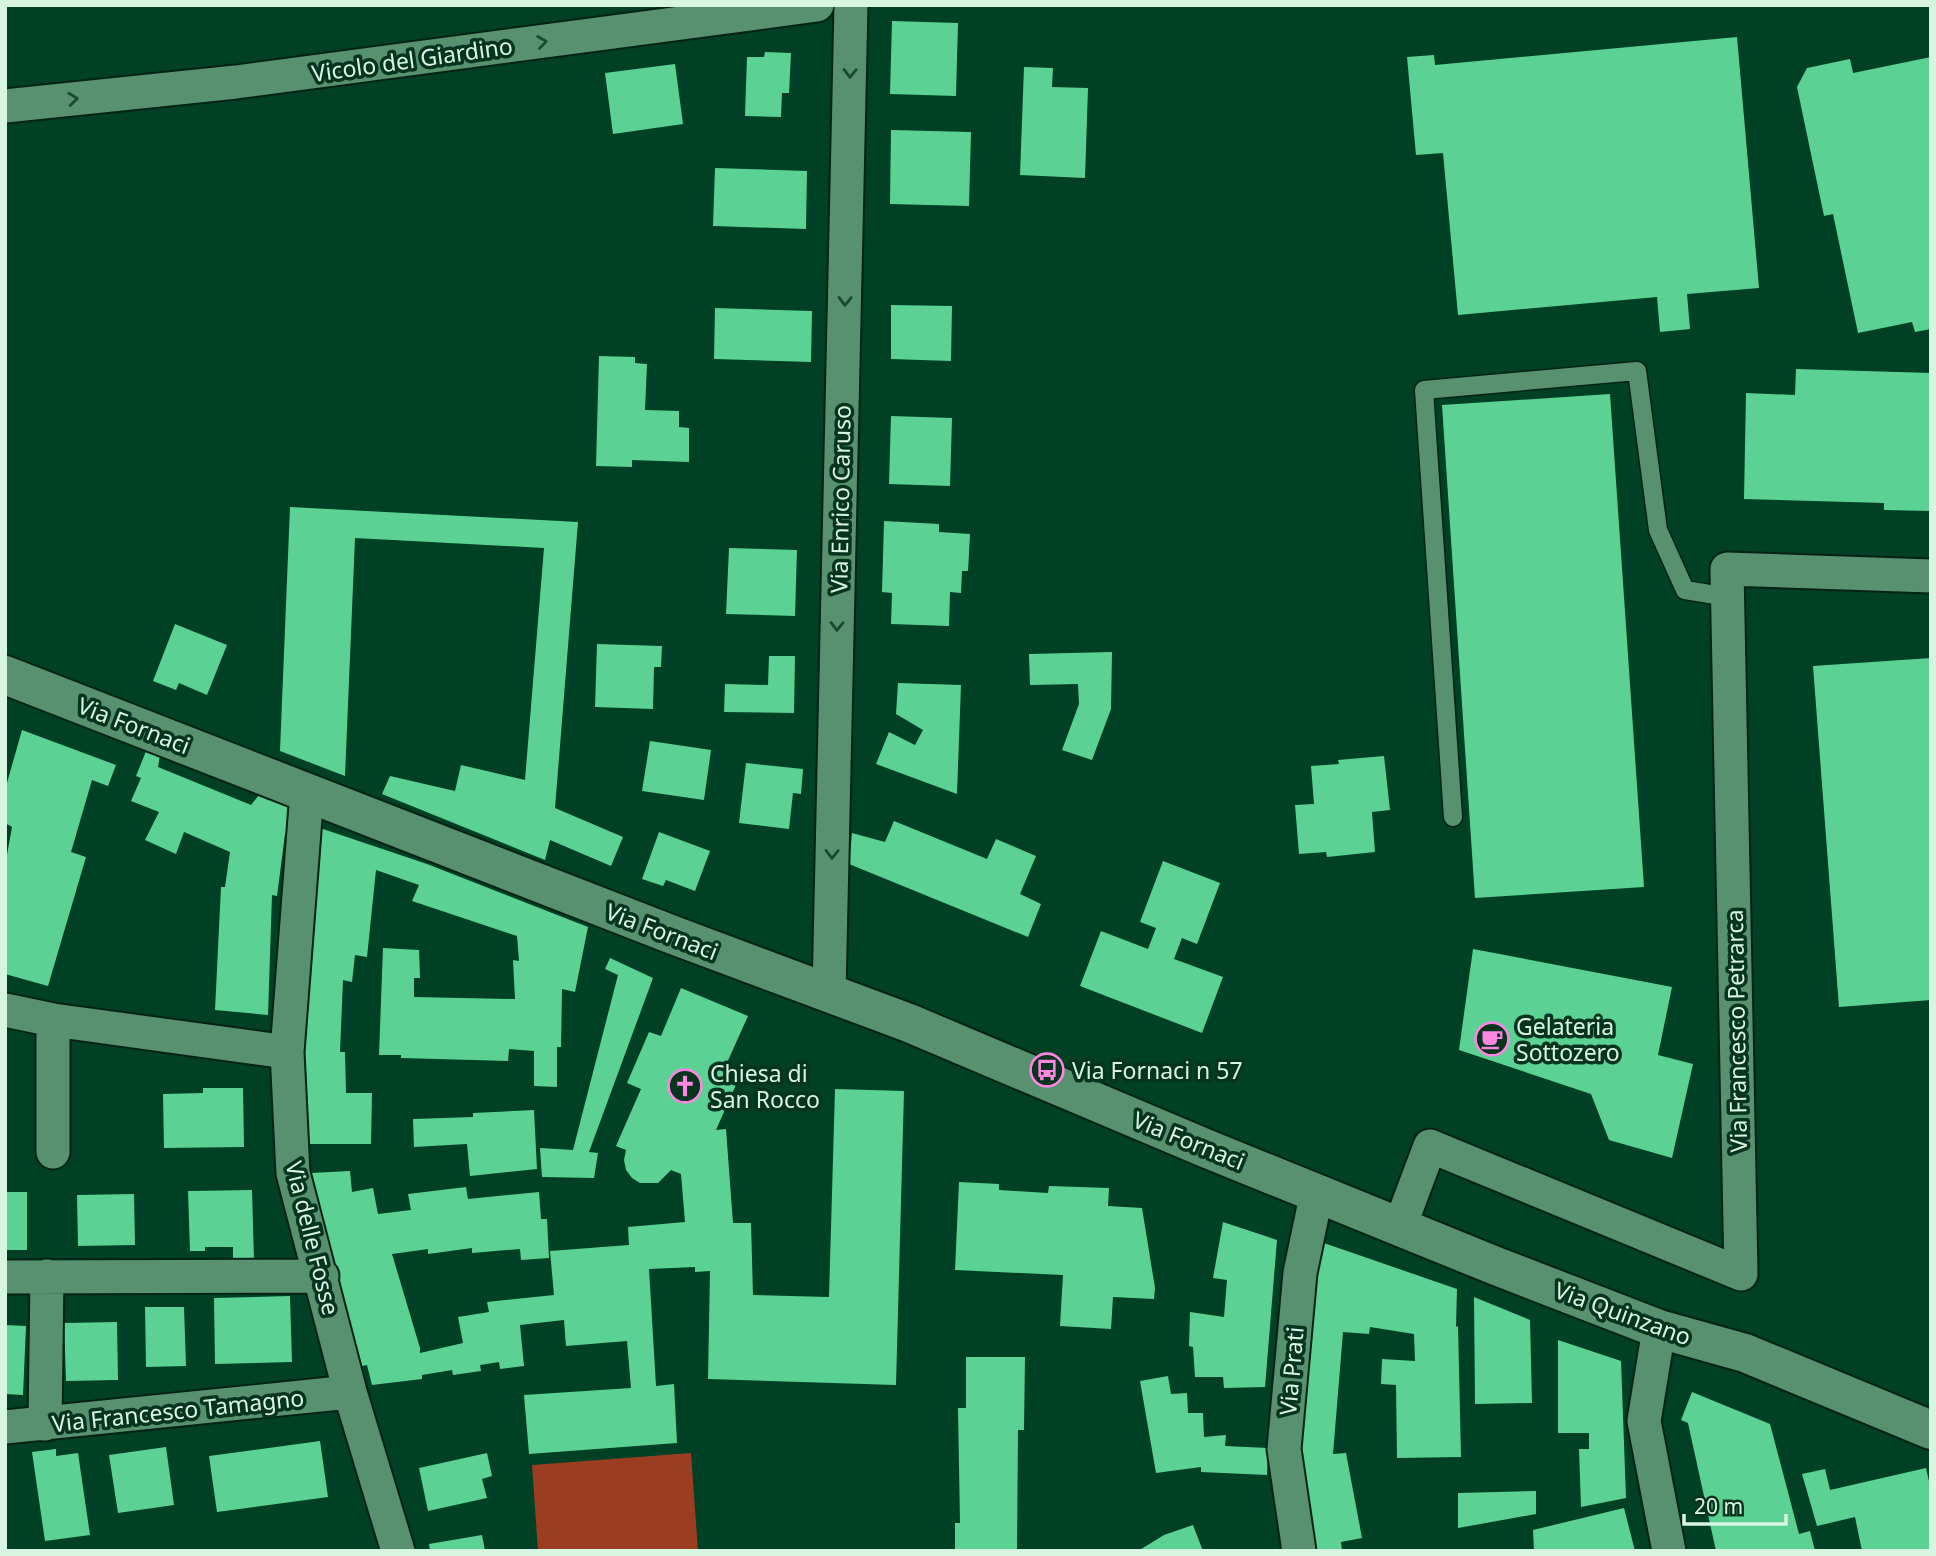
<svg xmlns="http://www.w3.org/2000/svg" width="1936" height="1556" viewBox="0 0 1936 1556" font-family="'Noto Sans',sans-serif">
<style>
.green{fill:#9a3d20}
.building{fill:#5bd293}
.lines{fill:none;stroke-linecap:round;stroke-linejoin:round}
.service-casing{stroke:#052314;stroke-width:21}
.minor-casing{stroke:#052314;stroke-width:37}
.tertiary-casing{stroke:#052314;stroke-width:42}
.service{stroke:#589170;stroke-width:18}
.minor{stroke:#589170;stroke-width:33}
.tertiary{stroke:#589170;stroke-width:38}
.oneway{stroke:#1a4b32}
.labels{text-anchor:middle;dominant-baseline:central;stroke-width:7;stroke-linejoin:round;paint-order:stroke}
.street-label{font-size:23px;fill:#d8f5e2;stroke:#06341e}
.poi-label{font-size:23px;fill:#d8f5e2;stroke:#06341e;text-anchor:start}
</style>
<rect width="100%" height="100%" fill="#004025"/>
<path class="green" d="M691,1453L698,1551H538L532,1465Z"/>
<path class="building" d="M892,21L958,23L956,96L890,94Z
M1737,37L1759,288L1687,294L1690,329L1660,332L1657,297L1458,315L1443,153L1416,155L1407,57L1434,55L1435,65Z
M765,52L791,53L789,93H782L781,117L745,116L747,57H764Z
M1931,57V329L1915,332L1912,322L1858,333L1833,214L1824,216L1797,87L1807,68L1850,59L1853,73Z
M675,64L683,124L613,134L605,73Z
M1024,67L1053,68L1052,87L1088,88L1085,178L1020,175Z
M891,130L971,132L969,206L890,204Z
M715,168L807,171L806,229L713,226Z
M891,305L952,306L951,361L891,359Z
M715,308L812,311L811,362L714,359Z
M599,356L635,357V363L647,364L645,410L679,411V427L689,428V462L632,460V467L596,466Z
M1796,369L1931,373V511L1884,510V503L1744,499L1746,393L1795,395Z
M1610,394L1644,887L1475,898L1442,405Z
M891,416L952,418L950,486L889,484Z
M290,507L578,522L555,808L623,837L611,866L550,840L545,860L382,794L390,776L455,791L461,765L525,780L544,548L355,538L345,776L280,751Z
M884,521L939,524V532L970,534L968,571H962L961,593L950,592L949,626L891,624L892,593L882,592Z
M729,548L797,550L795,616L726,614Z
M175,624L227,645L207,695L179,683L176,690L153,681Z
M597,644L662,646L661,667H654L653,709L595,707Z
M1112,652L1111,709L1092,760L1062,750L1079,704L1078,684L1030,685L1029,654Z
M769,656H795L794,713L724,712L725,684L768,685Z
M1931,658V1000L1839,1007L1813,666Z
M898,683L961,685L957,794L876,764L889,732L915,745L923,730L896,714Z
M22,730L116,765L108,786L92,780L71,852L86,857L48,986L5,974V866L12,827L5,823V790Z
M650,741L711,750L704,800L642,791Z
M147,749L160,755L158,767L251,805L259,795L292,807L288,835L285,834L277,896L272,895L268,1015L215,1010L221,887H225L230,852L184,832L176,854L145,840L159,812L131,801L141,778L136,776Z
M1384,756L1390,810L1372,812L1375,852L1327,857L1326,852L1299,854L1295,805L1314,804L1311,766L1339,764L1338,760Z
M746,763L803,769L801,794L793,793L789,829L739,823Z
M894,821L987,859L996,839L1036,856L1020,894L1041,904L1028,937L849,864L852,833L885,842Z
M314,826L427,864L588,927L575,992L562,989L561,1047H557V1087L534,1086V1051L509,1049L508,1061L401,1058V1055H379L383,948L419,950L420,978H414V997L515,999L513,960L519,961L517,936L412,901L419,885L376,870L367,957L355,955L352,982L343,980L340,1052H345L346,1093H372L371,1144H308L302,1051Z
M659,832L710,851L695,891L666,880L663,886L642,879Z
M1163,861L1220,883L1197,944L1182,938L1174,959L1223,977L1202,1033L1080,986L1101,931L1148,949L1156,928L1140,922Z
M1473,949L1672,987L1658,1055L1693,1064L1672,1158L1609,1140L1591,1094L1459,1050Z
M610,958L653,978L589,1152L598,1153L594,1178L542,1177L540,1148L573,1150L618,975L605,969Z
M681,988L748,1016L726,1065L742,1071L716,1130L726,1129L733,1223H751L753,1295L829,1297L835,1089L904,1091L896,1385L708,1379L710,1271L695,1272V1267L649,1269L656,1386L674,1384L677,1443L529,1454L524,1395L631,1388L627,1341L566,1346L564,1320L520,1325L524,1366L500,1369L499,1362L480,1365L481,1371L453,1375L452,1370L422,1375V1379L372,1385L367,1365L362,1366L325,1237H321L311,1173L350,1171L352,1192L373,1188L378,1214L411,1210L408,1194L466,1187L468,1199L539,1192L541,1219H547L549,1258L521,1260L520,1249L472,1253V1248L428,1254V1249L392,1254L420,1348V1353L463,1343L458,1317L489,1312L487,1302L554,1295L550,1251L629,1245L628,1227L685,1222L681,1174L671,1170L658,1183H640L632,1178L626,1170L624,1160L626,1150L616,1146L641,1089L627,1083L649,1032L661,1036Z
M203,1088H243L244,1147L164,1148L163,1094L203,1093Z
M534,1110L537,1169L470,1176L467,1144L414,1147L413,1119L473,1117V1113Z
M959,1182L999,1184V1190L1048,1193L1049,1186L1109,1188L1108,1206L1142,1208L1155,1288L1154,1299L1113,1297L1111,1329L1060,1326L1063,1275L955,1270Z
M252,1190L254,1260L233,1261V1247H205V1251H190L188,1191Z
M5,1192H27V1250H5Z
M134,1194L135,1245L78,1246L77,1195Z
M1223,1222L1277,1240L1265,1387L1224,1388L1223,1377H1195L1193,1347L1189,1346L1190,1312L1224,1317L1227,1280L1213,1278Z
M1321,1242L1457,1289L1456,1327L1458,1326L1461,1457L1397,1458L1396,1385L1381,1384L1382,1359L1415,1361L1414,1334L1370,1327L1369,1334L1343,1332L1333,1454L1346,1453L1362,1538L1341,1542L1342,1551H1315L1296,1447L1304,1341Z
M290,1296L292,1362L215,1364L214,1298Z
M1474,1297L1530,1320L1532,1403L1475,1404Z
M145,1307H184L186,1366L146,1367Z
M117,1322L118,1380L66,1381L64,1323Z
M5,1325L26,1326L23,1395L5,1394Z
M1558,1340L1621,1361L1626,1498L1581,1507L1579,1449H1589V1433H1558Z
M966,1357H1025L1024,1430H1018L1017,1551H955V1523H960L958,1408H966Z
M1168,1376L1171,1394L1187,1393L1188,1413H1203L1204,1437L1226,1435L1225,1446L1268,1448L1267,1475L1201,1472V1467L1156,1473L1140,1381Z
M1692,1392L1770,1424L1799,1534L1810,1531L1815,1551H1716L1688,1423L1681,1420Z
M320,1441L328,1497L217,1512L209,1456Z
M166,1447L174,1505L118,1513L109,1455Z
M56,1449V1456L78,1453L90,1535L45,1541L32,1452Z
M487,1453L492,1476L482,1479L487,1498L428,1511L419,1468Z
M1926,1468L1931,1490V1551H1862L1855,1517L1817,1526L1802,1474L1825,1469L1830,1490Z
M1536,1491V1514L1458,1528V1493Z
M1624,1508L1635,1551H1534L1533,1530Z
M1193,1525L1203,1551H1138L1164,1535Z
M482,1535L485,1551H430L429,1544Z"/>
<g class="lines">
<defs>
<path id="service" d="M1453,817L1424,390L1637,371L1658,530L1685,590L1728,597"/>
<path id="minor" d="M5,106L236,82L817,5
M307,792L287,1052L293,1173L350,1392L398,1551
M829,993L851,5
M5,1010L53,1020L287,1052
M53,1152V1020
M1400,1226L1430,1146L1741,1274L1727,569L1931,576
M5,1277L322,1276
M1659,1329L1644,1421L1669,1551
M45,1424L47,1276
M5,1427L350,1392
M1299,1551L1284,1449L1300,1273L1317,1192"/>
<path id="tertiary" d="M5,675L673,935L909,1023L1205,1148L1496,1266L1659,1329L1745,1353L1931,1430"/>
</defs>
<use href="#service" class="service-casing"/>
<use href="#minor" class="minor-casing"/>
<use href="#tertiary" class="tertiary-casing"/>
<use href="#service" class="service"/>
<use href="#minor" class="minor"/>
<use href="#tertiary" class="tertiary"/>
</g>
<defs><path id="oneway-chevron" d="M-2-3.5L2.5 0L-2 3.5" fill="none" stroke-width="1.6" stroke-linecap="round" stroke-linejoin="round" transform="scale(1.75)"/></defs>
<g class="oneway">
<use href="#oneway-chevron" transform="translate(542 42) rotate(-8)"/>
<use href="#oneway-chevron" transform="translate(850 73) rotate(91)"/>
<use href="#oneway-chevron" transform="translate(73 99) rotate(-6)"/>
<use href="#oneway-chevron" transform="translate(845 301) rotate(91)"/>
<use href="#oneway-chevron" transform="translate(837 626) rotate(91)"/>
<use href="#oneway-chevron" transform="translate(832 854) rotate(91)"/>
</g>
<defs>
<symbol id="cafe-ring" viewBox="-11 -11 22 22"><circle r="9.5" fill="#06341e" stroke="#fe85e0" stroke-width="1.5"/><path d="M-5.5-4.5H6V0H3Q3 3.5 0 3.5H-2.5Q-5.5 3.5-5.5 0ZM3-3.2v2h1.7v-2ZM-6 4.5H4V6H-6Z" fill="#fe85e0"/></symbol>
<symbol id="bus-ring" viewBox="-11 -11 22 22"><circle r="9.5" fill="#06341e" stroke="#fe85e0" stroke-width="1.5"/><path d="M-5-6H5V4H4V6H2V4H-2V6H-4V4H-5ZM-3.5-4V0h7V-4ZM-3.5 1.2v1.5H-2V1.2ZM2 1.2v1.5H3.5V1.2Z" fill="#fe85e0"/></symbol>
<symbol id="church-ring" viewBox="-11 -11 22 22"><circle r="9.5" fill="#06341e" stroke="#fe85e0" stroke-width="1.5"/><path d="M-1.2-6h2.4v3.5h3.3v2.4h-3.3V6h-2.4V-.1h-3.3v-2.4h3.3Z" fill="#fe85e0"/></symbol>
</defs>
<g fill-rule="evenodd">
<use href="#cafe-ring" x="1473" y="1020" width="38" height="38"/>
<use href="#bus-ring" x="1028" y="1051" width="38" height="38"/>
<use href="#church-ring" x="666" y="1067" width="38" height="38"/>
</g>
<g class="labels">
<g class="street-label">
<text transform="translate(412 59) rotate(-8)">Vicolo del Giardino</text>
<text transform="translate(840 499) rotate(-89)">Via Enrico Caruso</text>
<text transform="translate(134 725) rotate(21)">Via Fornaci</text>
<text transform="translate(662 931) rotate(21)">Via Fornaci</text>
<text transform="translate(1736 1031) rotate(-91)">Via Francesco Petrarca</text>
<text transform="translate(1189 1140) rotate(22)">Via Fornaci</text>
<text transform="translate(313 1238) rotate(76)">Via delle Fosse</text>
<text transform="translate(1623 1313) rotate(20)">Via Quinzano</text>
<text transform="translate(1291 1371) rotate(-85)">Via Prati</text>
<text transform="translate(178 1410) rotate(-6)">Via Francesco Tamagno</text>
</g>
<g class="poi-label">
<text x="1516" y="1026">Gelateria<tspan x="1516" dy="26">Sottozero</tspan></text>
<text x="1072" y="1070">Via Fornaci n 57</text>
<text x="710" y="1073">Chiesa di<tspan x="710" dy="26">San Rocco</tspan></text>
</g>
</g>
<rect width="1936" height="1556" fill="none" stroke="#d8f5e2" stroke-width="14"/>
<path d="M1684 1514v10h102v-10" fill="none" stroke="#d8f5e2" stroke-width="3.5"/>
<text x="1694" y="1514" font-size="21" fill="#d8f5e2" stroke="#06341e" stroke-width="5" paint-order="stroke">20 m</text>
</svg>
